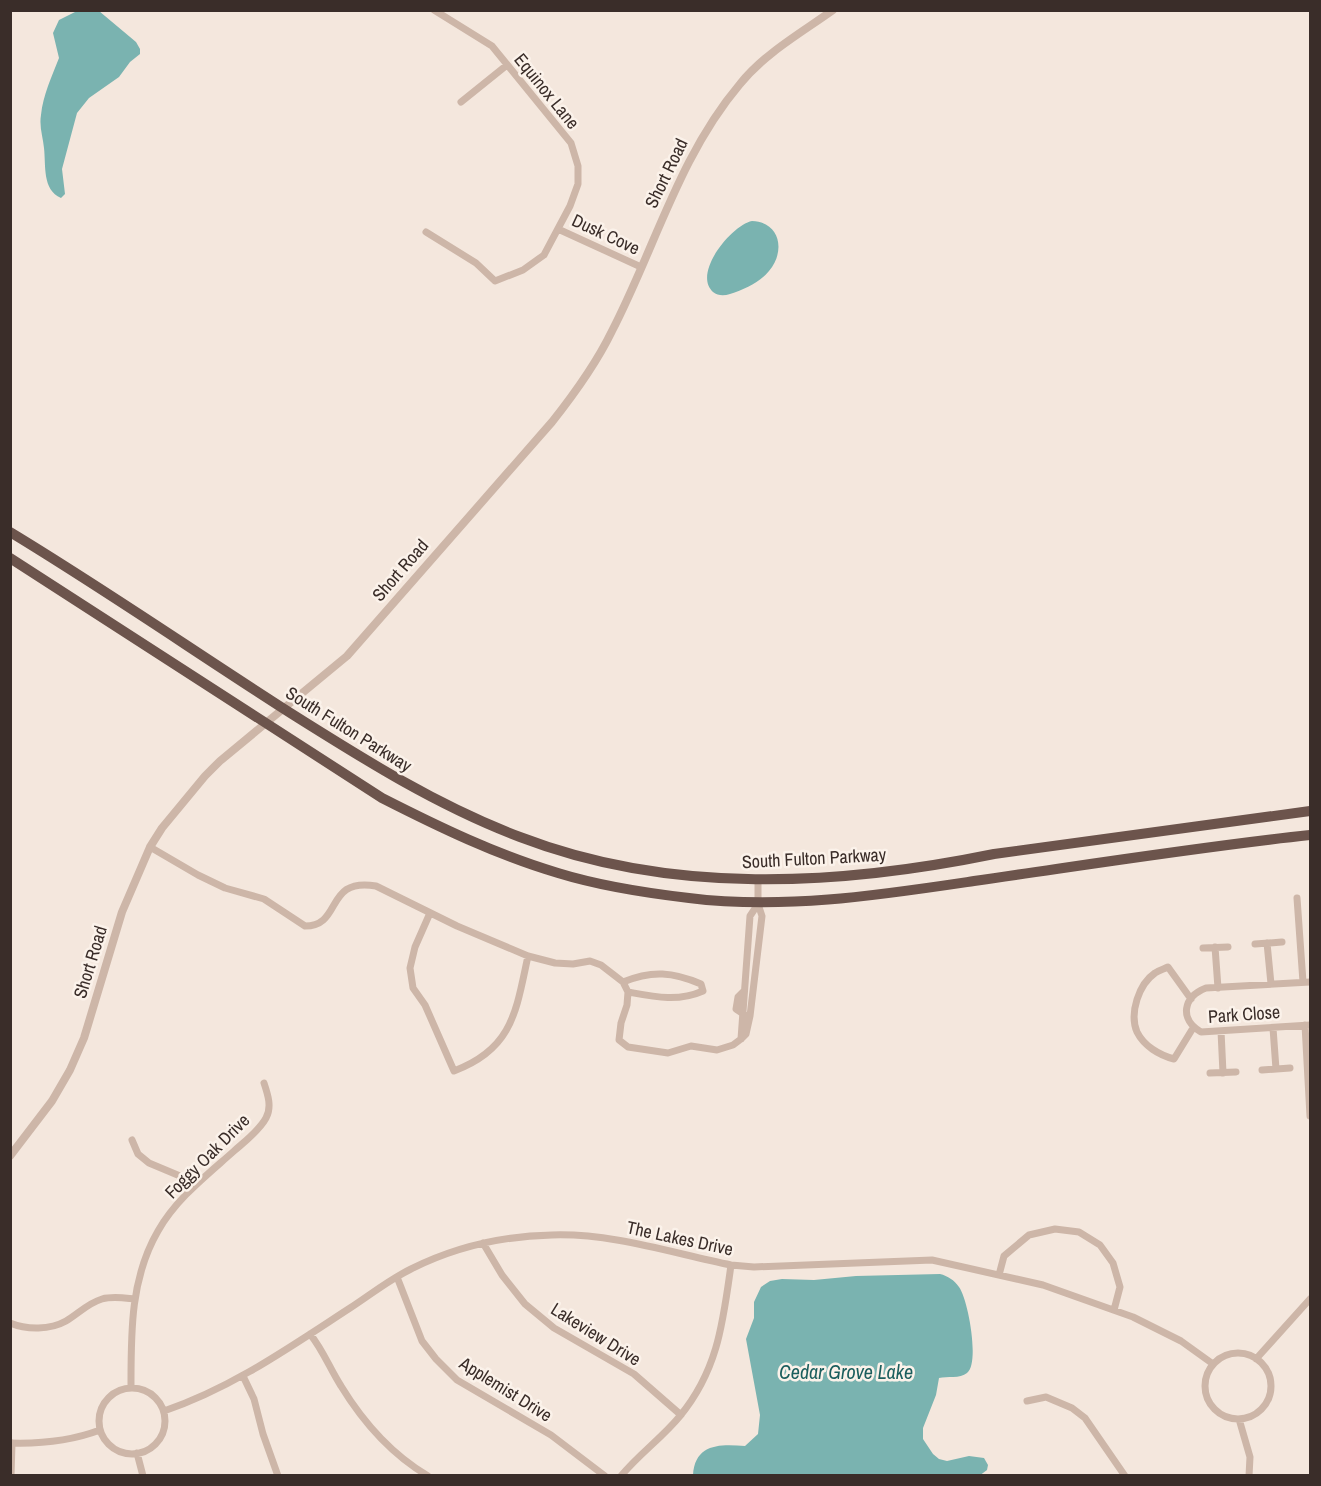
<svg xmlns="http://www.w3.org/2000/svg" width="1321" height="1486" viewBox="0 0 1321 1486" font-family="'Archivo Narrow',sans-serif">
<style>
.water{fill:#7ab3b0}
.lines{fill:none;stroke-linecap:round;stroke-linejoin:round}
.minor{stroke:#cdb6a8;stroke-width:7}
.tertiary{stroke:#cdb6a8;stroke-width:8}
.trunk{stroke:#6c544c;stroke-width:10}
.labels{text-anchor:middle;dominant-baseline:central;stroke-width:5;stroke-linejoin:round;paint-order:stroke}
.street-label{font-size:18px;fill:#3a2d29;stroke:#fbf2ea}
.water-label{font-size:20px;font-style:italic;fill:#1b5e5d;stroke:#fbf2ea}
</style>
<rect width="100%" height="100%" fill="#f4e7dd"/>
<path class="water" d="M77,11H99L136,42L140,49V54L130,62L119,77L89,98L77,113L62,169L65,194L61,198C42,190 46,165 44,148C43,137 39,127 41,115C43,95 52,76 59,58L53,33L59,20Z
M752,221C780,222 786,251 769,271C759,283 745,289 730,294C724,296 718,296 713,292C692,273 732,225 752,221Z
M940,1274C948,1276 954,1280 959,1287C968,1299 980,1363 967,1373C960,1379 947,1376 939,1378L936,1395L923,1428V1439L933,1454L939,1459L947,1461L969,1456L984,1458L988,1465L987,1470L979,1476L693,1475C695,1443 721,1444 745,1446L758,1434L760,1415L746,1339L754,1318V1302L761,1287L770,1281L782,1279L814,1280L856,1276Z"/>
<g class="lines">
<path class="minor" d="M461,102L507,65
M558,229L641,267
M426,232L476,263L495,281L523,270L544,255L570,206L578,184V166L571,143L492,46L434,10
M150,847L198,875L225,888L264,899L305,926C343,926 324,877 376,886L457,926L528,956L555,963L573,964L590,961L601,965L623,982L628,992L627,1005L621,1023L619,1040L628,1047L668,1053L691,1046L717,1050L733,1045L741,1039L746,1034L750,1016L762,916L758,904V881
M1297,898L1303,982
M430,913L415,947L410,968L413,988L425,1005L454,1071C513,1049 516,1011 528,956
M1267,943L1271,984
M1255,944L1282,942
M1215,947L1218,988
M1203,948L1228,947
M623,982C652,970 673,972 701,984L703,991C678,1002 655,997 628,992
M1310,982L1206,988C1183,997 1179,1019 1201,1032L1310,1025
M744,991L738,997L736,1009L745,1015
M1191,999L1168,967C1164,969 1159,970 1155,973C1139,984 1129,1013 1137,1032C1144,1046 1159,1055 1174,1059L1193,1028
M1305,1025L1310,1116
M1273,1028L1276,1069
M1221,1031L1223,1073
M741,1039L750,916L758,904
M1262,1070L1290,1068
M1210,1073L1236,1072
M132,1140L138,1154L149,1163L180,1176L193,1188
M483,1243L502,1275L525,1304L554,1328L634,1374L681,1415
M999,1275L1004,1256L1029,1235L1055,1229L1079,1232L1100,1245L1113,1263L1120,1287L1114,1310
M397,1277L422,1341L436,1359L457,1380L551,1435L605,1476
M10,1323C27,1330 50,1330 66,1321C78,1314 88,1303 102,1299C113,1296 124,1298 135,1299
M310,1334C323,1350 330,1369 341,1386C363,1422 391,1454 428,1476
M1205 1386a33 33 0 1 1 66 0a33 33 0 1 1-66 0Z
M1256,1359L1310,1299
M243,1376L254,1399L263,1434L278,1476
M131,1388C131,1334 130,1279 158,1231C176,1199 206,1176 234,1151C244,1142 259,1131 266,1118C272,1107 268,1095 264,1083
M99 1421a33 33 0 1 1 66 0a33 33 0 1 1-66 0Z
M1027,1401L1046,1397L1072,1408L1085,1418L1125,1476
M164,1411C232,1388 290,1347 350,1308C370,1295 390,1279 411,1269C455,1247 503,1236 552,1235C612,1233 672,1253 731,1265L754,1267L932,1260L1043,1285L1133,1317L1181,1341L1213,1364
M1239,1419L1250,1457L1249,1476
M10,1443C42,1444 71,1441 100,1430
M137,1453L143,1476
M11,1476L12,1443
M621,1476C639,1454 662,1438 680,1416C718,1370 723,1322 731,1265"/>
<path class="tertiary" d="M10,1156L52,1101L70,1070L84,1038L122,912L150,847L162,828L205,776L220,761L347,656L552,422C575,393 596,364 612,331C655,248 679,156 740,84C765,53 801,33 833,10"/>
<path class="trunk" d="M10,532C106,590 198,654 292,714C365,760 438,806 520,837C671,895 838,886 994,854L1310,811
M10,558L382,798C439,827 497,855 558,873C600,886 646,893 689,898C784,910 880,895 974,881C1086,865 1198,847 1310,835"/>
</g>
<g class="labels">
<g class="street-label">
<text transform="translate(547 91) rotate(51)">Equinox Lane</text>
<text transform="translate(666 173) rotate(-64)">Short Road</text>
<text transform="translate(606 234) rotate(25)">Dusk Cove</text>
<text transform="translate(400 570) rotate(-49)">Short Road</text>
<text transform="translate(349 729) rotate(32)">South Fulton Parkway</text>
<text transform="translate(814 858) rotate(-3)">South Fulton Parkway</text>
<text transform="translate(90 962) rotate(-73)">Short Road</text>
<text transform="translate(1244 1014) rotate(-4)">Park Close</text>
<text transform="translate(207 1156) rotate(-45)">Foggy Oak Drive</text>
<text transform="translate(680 1238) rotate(12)">The Lakes Drive</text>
<text transform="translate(596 1334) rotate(32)">Lakeview Drive</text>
<text transform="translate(506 1389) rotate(32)">Applemist Drive</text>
</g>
<g class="water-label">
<text x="846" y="1371">Cedar Grove Lake</text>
</g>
</g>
<rect width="1321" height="1486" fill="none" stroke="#3a2d29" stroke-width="24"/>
</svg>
